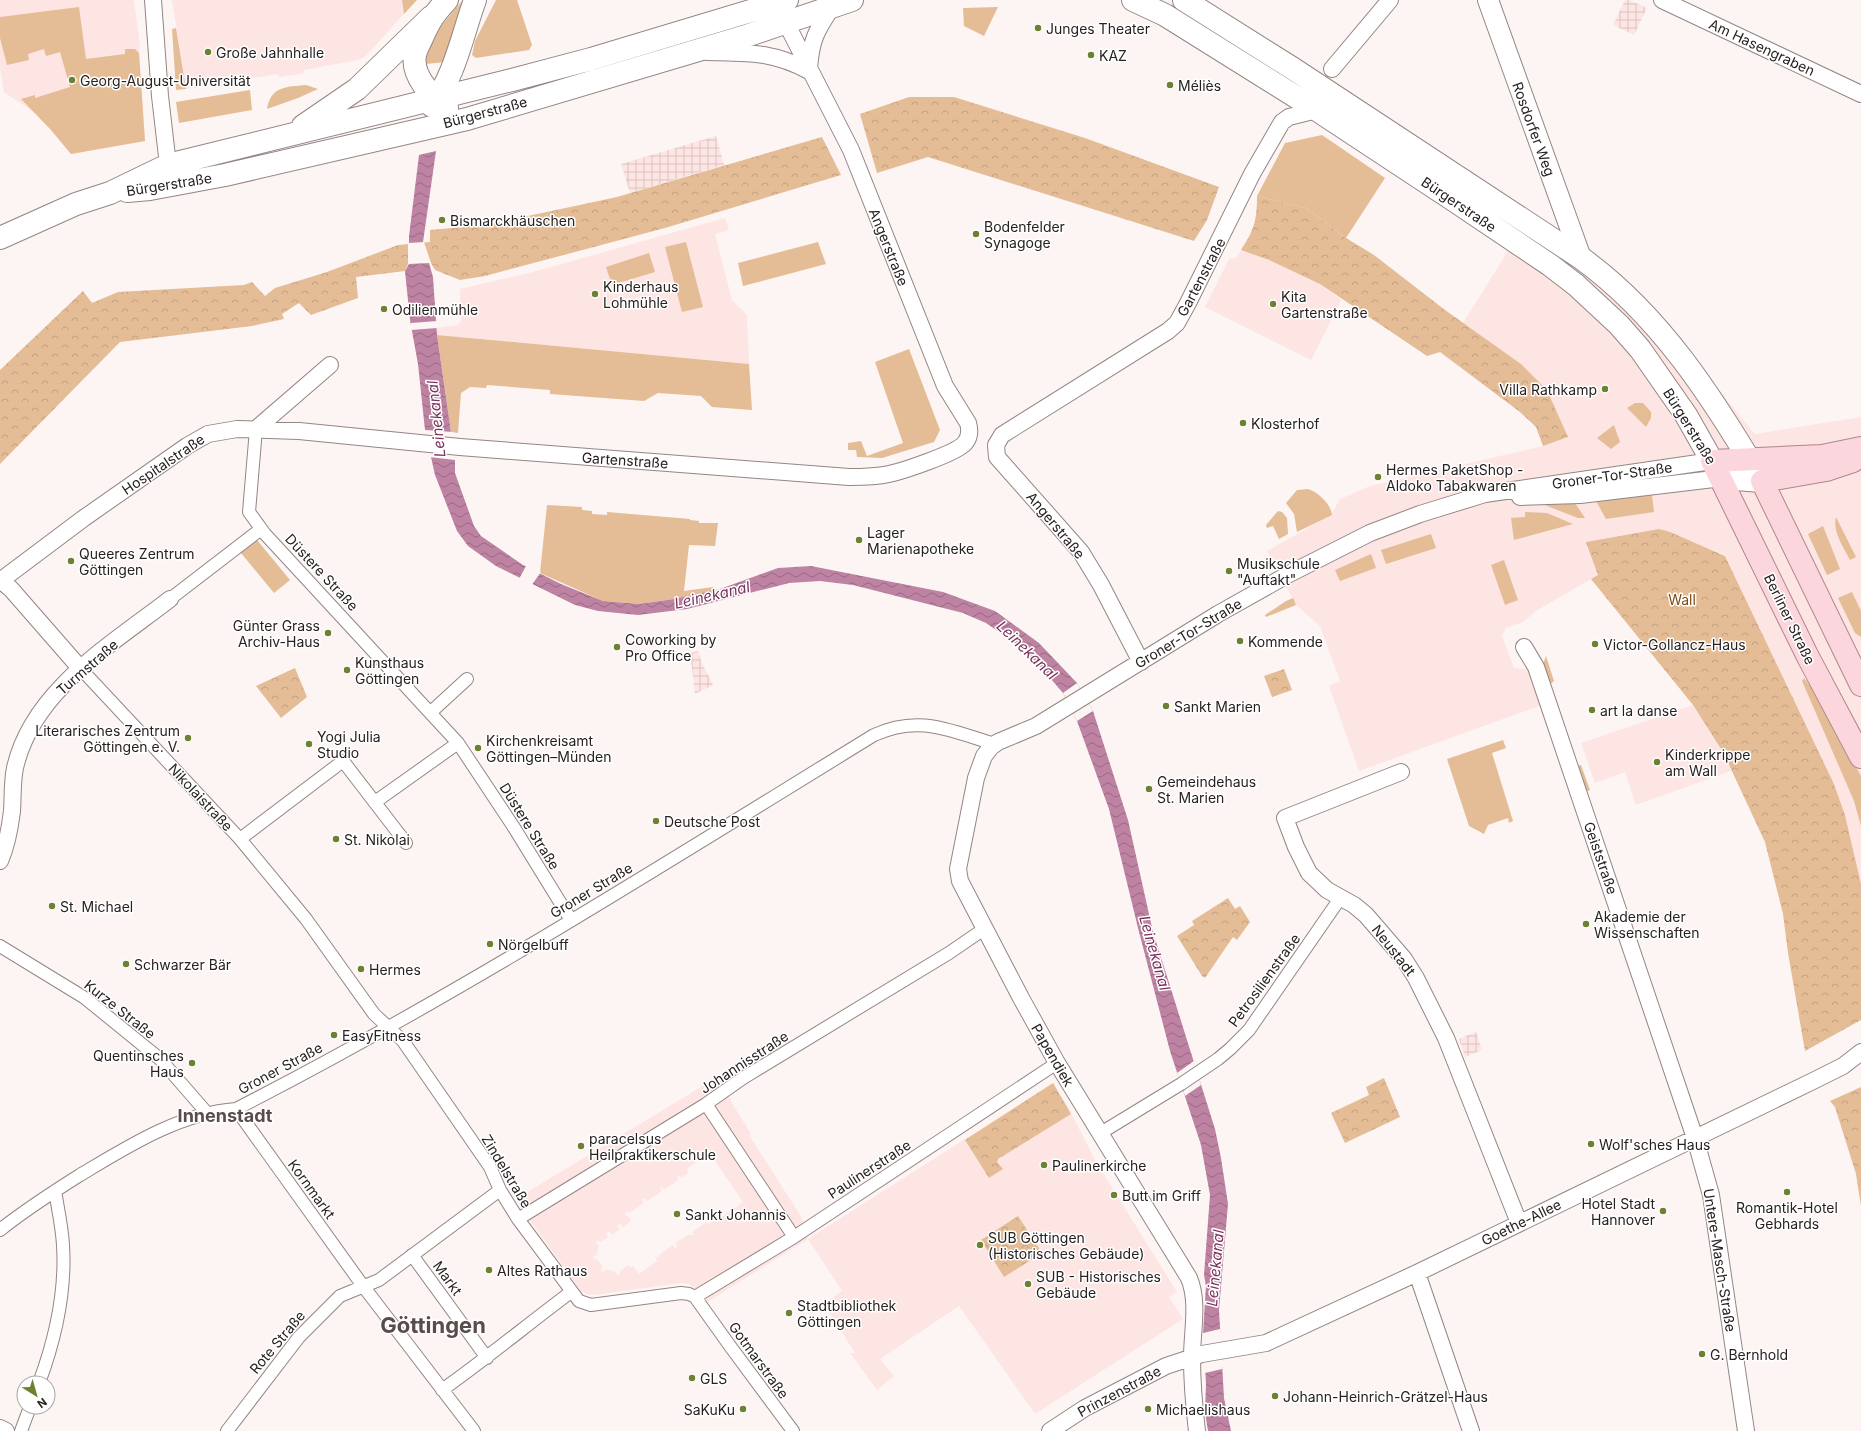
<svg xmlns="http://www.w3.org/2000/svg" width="1861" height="1431" viewBox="0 0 1861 1431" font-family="Inter,sans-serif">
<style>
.built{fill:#fde5e3;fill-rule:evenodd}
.industrial{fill:url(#industrial-grid)}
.grass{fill:#e4bc96}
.park{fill:url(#park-crowns)}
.water{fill:url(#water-waves)}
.pier{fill:#fdf5f3}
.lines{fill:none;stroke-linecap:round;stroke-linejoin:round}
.pedestrian-casing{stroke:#938684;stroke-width:14}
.minor-casing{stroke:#938684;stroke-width:18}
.tertiary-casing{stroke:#938684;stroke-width:22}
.secondary-casing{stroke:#938684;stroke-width:24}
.primary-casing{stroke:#b0858d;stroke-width:24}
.pedestrian{stroke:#fff;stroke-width:12}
.minor{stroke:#fff;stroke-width:16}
.tertiary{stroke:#fff;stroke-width:20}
.secondary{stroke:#fff;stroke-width:22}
.primary{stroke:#fbd6dd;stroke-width:22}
.poi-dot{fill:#6c8132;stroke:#fff;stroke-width:1.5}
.labels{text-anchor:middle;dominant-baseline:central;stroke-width:3;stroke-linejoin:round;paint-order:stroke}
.poi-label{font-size:14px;fill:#272121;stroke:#fff;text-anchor:start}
.street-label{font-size:14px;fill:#272121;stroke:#fff}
.park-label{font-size:14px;fill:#7a4b15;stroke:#fff}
.water-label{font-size:15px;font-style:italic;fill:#7a315c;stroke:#fff}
.district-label{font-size:18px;font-weight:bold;fill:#594d4c;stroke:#fff}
.town-label{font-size:22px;font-weight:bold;fill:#594d4c;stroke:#fff}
</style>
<defs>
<pattern id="industrial-grid" width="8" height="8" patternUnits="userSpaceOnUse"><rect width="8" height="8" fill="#fde5e3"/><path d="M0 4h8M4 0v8" fill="none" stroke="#d9c4c2"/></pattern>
<pattern id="park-crowns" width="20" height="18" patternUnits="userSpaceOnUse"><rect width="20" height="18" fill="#e4bc96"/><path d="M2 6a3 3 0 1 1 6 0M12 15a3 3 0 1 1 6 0" fill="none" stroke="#c4a181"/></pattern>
<pattern id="water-waves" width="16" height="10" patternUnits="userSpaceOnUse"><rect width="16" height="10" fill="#be82a2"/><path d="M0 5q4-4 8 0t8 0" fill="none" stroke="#9a6a84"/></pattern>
</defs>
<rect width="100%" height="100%" fill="#fdf5f3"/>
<path class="built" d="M0,0H134L140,46L139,53L145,141L71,154L51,130L35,113L4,92L0,68Z
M172,0H402L404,14L366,56L358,60L304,70V73L293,75L279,77L278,74L186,89Z
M1530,216L1668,328L1755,434L1861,417V884L1845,815L1834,784L1725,555L1659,529L1587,542L1598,575L1536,611L1523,622L1506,628L1502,636L1514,668L1529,670L1542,705L1359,771L1329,686L1340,681L1320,626L1296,605L1267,551L1331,515L1340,499L1370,486L1543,446L1568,437L1547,390L1521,364L1463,323Z
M725,218L729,230L715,234L732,300L747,315L749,364L437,335V328L457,325L461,321L460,289L533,272Z
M1241,250L1269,260L1320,284L1340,299L1341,301L1311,360L1205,307L1229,259L1236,258Z
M1693,705L1723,752L1731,771L1636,805L1625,772L1595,783L1581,743Z
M721,1075L732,1103L751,1134L749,1135L802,1218L808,1239L1053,1083L1068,1107L1095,1160L1177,1292L1169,1297L1183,1319L1035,1414L959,1306L880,1359L894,1376L877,1390L850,1353H855L824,1304L842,1291L808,1239L706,1303L695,1288L688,1284L681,1283L595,1295L587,1294L581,1291L529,1219L519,1197ZM709,1152L743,1202L725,1215L720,1218L716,1215L709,1220L711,1223L709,1224L707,1222L692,1232L694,1234L692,1236L690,1234L675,1243L677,1247L675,1248L673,1245L660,1254L659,1258L655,1256L657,1261L639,1274L633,1266L630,1268L628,1265L620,1271V1274L617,1275L616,1272L606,1269L604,1272L601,1271L603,1267L597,1259H594L593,1256L597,1255L599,1245L596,1243L597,1240L601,1242L608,1237L606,1233L609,1231L612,1235L620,1229L617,1226L620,1224L623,1227L631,1221L628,1216L625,1215L626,1212L629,1213L644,1203L642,1200L644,1198L647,1201L662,1191L660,1188L662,1187L664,1190L678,1180L677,1177L679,1175L681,1178L688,1173L687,1169Z"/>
<path class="industrial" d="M1625,0H1629L1647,8L1634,35L1613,25Z
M716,136L724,165L630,193L621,164Z
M698,651L701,661L713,685L695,694L690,653Z
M1476,1032L1482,1050L1465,1057L1459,1039Z"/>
<path class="grass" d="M402,0H417L404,14Z
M463,0L466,3L446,62L425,64V52L430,39Z
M496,0H517L532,45L529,50L476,58L472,55L475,41Z
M79,7L86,59L125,54V49H135L139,53L145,141L71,154L51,130L21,99L35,95V98L70,87L60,52L46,56L44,49L28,54L29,60L7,65L0,38V17Z
M998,7L984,36L964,26L963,8Z
M176,28L186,89L176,90L172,29Z
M306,85L318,89L298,98L267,109C271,86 286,87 306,85Z
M250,90L252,110L179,123L176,102Z
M1322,135L1385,178L1346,238L1306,208L1257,196L1285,143Z
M686,242L703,307L682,312L665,247Z
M818,242L826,264L743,286L738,263Z
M649,253L655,272L612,285L606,267Z
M437,335L749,364L752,410L712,407L701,396L658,393L644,401L550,394V390L487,385L486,388L470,387L461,393L458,433L451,432Z
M909,349L940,430L934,442L882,458L857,457L856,450H848V443L861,441L867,456L903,443L875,362Z
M1635,403H1643L1651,412V418L1646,427L1627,408Z
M1614,425L1620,442L1611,449L1597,438Z
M1308,489C1318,492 1331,504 1332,515L1297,532L1294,514L1286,503L1297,490Z
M1652,495L1654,512L1606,519L1596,501Z
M1575,503L1585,518H1578L1542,504Z
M547,505L582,507V510L592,511V514L607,515V512L690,519V520L699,521V523H718L715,546L689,545L684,591L713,587V591L674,599L639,604L603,601L540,573Z
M1278,511L1282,512L1287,518L1288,534L1279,539L1273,526L1267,528L1266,525Z
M1525,512L1547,513L1573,524L1514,540L1511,518L1525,517Z
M1836,517L1856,557L1850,560C1844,548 1832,531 1836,517Z
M1823,526L1840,569L1827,575L1808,534Z
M1431,534L1436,548L1386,564L1381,550Z
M257,540L290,580L274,593L241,553Z
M1371,554L1376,568L1340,581L1335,570Z
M1504,560L1518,600L1505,605L1491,565Z
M1852,592L1861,611V637L1855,633L1838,598Z
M1293,598L1296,605L1266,617L1265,615L1286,601Z
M1546,656L1554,681L1549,685L1542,667Z
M1804,678L1815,692L1861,776V826L1854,801L1802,681Z
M1503,740L1506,748L1492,753L1513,821L1509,823L1508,818L1488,825L1484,834L1469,826L1447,759Z
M1581,765L1590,790L1585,792L1576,766Z"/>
<path class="park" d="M909,97H954L1085,138L1219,187L1207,220L1194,241L928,157L877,173L860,114Z
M822,137L841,175L665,228L485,276L460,280L435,270L431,263L408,264L405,271L356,277L358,298L311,315L299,303L282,314L284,319L252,326L120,342L0,464V370L83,291L92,303L118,292L244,285L252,282L265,296L275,288L327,272L398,245L430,242V230L486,225L617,197Z
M1257,196L1306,208L1346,238L1374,255L1445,310L1521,364L1547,390L1568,437L1543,446L1536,427L1520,412L1440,352L1427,356L1320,284L1269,260L1241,250C1254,230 1257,221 1257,196Z
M1659,529L1670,532L1725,556L1834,784L1845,815L1861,884V1020L1805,1051L1788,953L1783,914L1765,842L1723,752L1693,705L1591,579L1598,575L1586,542Z
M295,668L307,697L281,718L256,686Z
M1284,669L1292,690L1272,697L1264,676Z
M1228,898L1235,909L1240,906L1250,922L1237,940L1233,937L1205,978L1202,976L1177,936L1194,925L1192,921Z
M1384,1078L1400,1117L1345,1143L1331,1113L1369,1095L1366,1087Z
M1053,1083L1071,1114L998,1159L997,1162L1003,1169L989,1178L965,1140Z
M1861,1087V1206L1856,1174L1835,1107L1830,1101Z
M1018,1216L1042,1253L1004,1277L981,1240Z"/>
<path class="water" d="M436,151L423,242L433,277L437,335L455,460V473L474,526L481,536L523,565L561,584L603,601L639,604L674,599L720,589L778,568L811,566L943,592L995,611L1039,643L1077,683L1093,711L1128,820L1153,932L1215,1129L1221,1158L1228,1204L1219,1310L1224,1398L1231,1431H1208L1205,1412L1206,1384L1203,1333L1206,1286L1204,1275L1210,1195L1201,1145L1170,1051L1138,928L1109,809L1077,721L1063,693L1038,664L1016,644L986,623L963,613L853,585L820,581L789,583L687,609L638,615L598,611L575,605L496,566L468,546L457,531L435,475L425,430L418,364L410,320L405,271L409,264V236L419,155Z"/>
<path class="pier" d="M424,242L431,263L408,264V243Z
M437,321V328L411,330V323Z
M425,430L453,432L456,452L455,460L429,457L425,436Z
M527,564L541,572L531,586L519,579Z
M1077,683L1093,711L1077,721L1063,693Z
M1194,1061L1201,1085L1185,1096L1177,1073Z
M1220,1329L1222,1340L1224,1361L1222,1369L1205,1373L1203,1364L1202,1345L1203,1333Z"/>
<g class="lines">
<defs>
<path id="pedestrian" d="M256,429L249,512L265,534L458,743L513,826L571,920
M170,599L261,529
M80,668L240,839L306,919L374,1014L403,1041L490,1167L500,1190L518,1219L579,1301L591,1305L681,1293L689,1294L695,1297L730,1346L793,1431
M431,712L467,679
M375,802L458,743
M240,839L343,761L406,843
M0,946L85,998L160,1059L207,1113
M706,1104L794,1237
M236,1109L363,1286L474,1431
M1099,1134L1181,1084L1218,1059L1230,1049L1249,1030L1341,897
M518,1219L706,1104L743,1078L949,953L984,929
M0,1230C25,1210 53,1192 80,1175C127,1147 180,1113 236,1109C455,997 664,864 874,735C920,714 950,731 995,744
M412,1255L487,1358
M695,1297L794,1237L1057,1063
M39,1383C55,1340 66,1292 63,1245C62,1227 58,1209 55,1191
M442,1390C486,1359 528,1324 571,1292
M21,1431L30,1407
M227,1431L299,1337L340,1296L379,1280L500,1190"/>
<path id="minor" d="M153,0L160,96L168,165
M1662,0L1861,94
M707,52C747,53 772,51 809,71
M809,69C811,40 816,31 832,7
M1332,69L1390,0
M256,429L330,365
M1520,497L1580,495L1722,478
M0,580L11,589L80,668
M0,581L84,518L187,446L208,434L237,429L299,431L460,447L849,477C862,477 875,477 889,474C903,471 957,453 965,443C970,437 970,430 968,423L945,386L851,150L781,13
M1524,647L1536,667L1695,1138L1711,1195L1746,1431
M1141,662L1101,585L1081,552L997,457L996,445L1002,435L1168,331L1177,323L1188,303L1252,174L1282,122L1289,117L1317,110
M1401,772L1285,818L1296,847L1309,873L1327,890L1354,905L1366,915L1404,959L1416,978L1446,1038L1519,1223
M0,861C7,845 10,828 12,811C13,797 12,782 15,768C32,691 112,644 170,599
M1417,1273L1471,1431
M0,1428L6,1431
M1050,1431L1085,1408L1166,1366L1202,1354L1266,1343L1417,1273L1813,1081L1843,1066L1861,1052
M1197,1431C1194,1406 1192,1382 1192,1357C1192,1332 1199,1302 1189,1278L1057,1063L1021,998L960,881L958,869L976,778L984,756L991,747L998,742L1036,726L1218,614L1289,574L1370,533L1420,514L1485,494L1712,461"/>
<path id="tertiary" d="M1488,0L1581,258"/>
<path id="secondary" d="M1133,0L1165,15L1317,110L1455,201L1550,265L1576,285L1619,325L1640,349L1686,415L1712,461
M1184,0L1292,68L1581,258C1660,315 1713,398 1762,481
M432,106C455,75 462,36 475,0
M447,108C432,97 411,76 415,55C416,49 420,43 422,38C430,20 434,14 447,0
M303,126L357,89L431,17
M127,191L150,189L225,175L467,119L749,35L852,0
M0,238L76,204L110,193L168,165L512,80L591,59L787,0
M1722,478L1762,481"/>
<path id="primary" d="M1861,448L1822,456L1712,461L1807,655L1861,757
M1853,461L1826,470L1762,481L1861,685"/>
</defs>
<use href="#pedestrian" class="pedestrian-casing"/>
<use href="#minor" class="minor-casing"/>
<use href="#tertiary" class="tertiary-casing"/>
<use href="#secondary" class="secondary-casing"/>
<use href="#primary" class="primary-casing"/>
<use href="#pedestrian" class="pedestrian"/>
<use href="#minor" class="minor"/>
<use href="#tertiary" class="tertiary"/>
<use href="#secondary" class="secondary"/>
<use href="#primary" class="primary"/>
</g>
<g class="poi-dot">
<circle cx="1038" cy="28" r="4"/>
<circle cx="208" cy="52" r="4"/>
<circle cx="1091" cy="55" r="4"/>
<circle cx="72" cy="80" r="4"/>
<circle cx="1170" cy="85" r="4"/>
<circle cx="442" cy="220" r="4"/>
<circle cx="976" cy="234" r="4"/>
<circle cx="595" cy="294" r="4"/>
<circle cx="1273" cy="304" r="4"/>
<circle cx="384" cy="309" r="4"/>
<circle cx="1605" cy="389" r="4"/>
<circle cx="1243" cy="423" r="4"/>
<circle cx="1378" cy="477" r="4"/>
<circle cx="859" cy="540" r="4"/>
<circle cx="71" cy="561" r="4"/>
<circle cx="1229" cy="571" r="4"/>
<circle cx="328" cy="633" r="4"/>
<circle cx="1240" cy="641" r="4"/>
<circle cx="1595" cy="644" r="4"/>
<circle cx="617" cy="647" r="4"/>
<circle cx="347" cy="670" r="4"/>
<circle cx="1166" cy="706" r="4"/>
<circle cx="1592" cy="710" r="4"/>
<circle cx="188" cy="738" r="4"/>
<circle cx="309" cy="744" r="4"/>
<circle cx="478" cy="748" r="4"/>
<circle cx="1657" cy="762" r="4"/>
<circle cx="1149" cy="789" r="4"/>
<circle cx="656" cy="821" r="4"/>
<circle cx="336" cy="839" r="4"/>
<circle cx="52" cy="906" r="4"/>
<circle cx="1586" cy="924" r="4"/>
<circle cx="490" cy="944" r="4"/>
<circle cx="126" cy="964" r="4"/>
<circle cx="361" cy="969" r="4"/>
<circle cx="334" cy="1035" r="4"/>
<circle cx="192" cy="1063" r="4"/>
<circle cx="1591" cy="1144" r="4"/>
<circle cx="581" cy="1146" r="4"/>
<circle cx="1044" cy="1165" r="4"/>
<circle cx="1787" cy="1192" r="4"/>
<circle cx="1114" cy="1195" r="4"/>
<circle cx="1663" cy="1211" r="4"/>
<circle cx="677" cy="1214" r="4"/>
<circle cx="980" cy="1245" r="4"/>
<circle cx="489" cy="1270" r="4"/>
<circle cx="1028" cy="1284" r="4"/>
<circle cx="789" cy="1313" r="4"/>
<circle cx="1702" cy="1354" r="4"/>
<circle cx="692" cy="1378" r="4"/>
<circle cx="1275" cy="1396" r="4"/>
<circle cx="743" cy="1409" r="4"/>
<circle cx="1148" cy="1409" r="4"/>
</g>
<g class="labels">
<g class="poi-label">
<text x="1046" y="28">Junges Theater</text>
<text x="216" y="52">Große Jahnhalle</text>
<text x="1099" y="55">KAZ</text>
<text x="80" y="80">Georg-August-Universität</text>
<text x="1178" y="85">Méliès</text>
<text x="450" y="220">Bismarckhäuschen</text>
<text x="984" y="226">Bodenfelder<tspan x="984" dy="16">Synagoge</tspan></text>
<text x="603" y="286">Kinderhaus<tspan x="603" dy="16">Lohmühle</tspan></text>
<text x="1281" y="296">Kita<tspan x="1281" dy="16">Gartenstraße</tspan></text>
<text x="392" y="309">Odilienmühle</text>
<text x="1597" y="389" text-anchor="end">Villa Rathkamp</text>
<text x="1251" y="423">Klosterhof</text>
<text x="1386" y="469">Hermes PaketShop -<tspan x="1386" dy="16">Aldoko Tabakwaren</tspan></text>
<text x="867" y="532">Lager<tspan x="867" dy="16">Marienapotheke</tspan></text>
<text x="79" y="553">Queeres Zentrum<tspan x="79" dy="16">Göttingen</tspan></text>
<text x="1237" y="563">Musikschule<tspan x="1237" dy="16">"Auftakt"</tspan></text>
<text x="320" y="625" text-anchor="end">Günter Grass<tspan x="320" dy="16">Archiv-Haus</tspan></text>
<text x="625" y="639">Coworking by<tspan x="625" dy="16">Pro Office</tspan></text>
<text x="1248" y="641">Kommende</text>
<text x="1603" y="644">Victor-Gollancz-Haus</text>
<text x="355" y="662">Kunsthaus<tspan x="355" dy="16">Göttingen</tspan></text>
<text x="1174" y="706">Sankt Marien</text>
<text x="1600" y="710">art la danse</text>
<text x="180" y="730" text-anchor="end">Literarisches Zentrum<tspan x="180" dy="16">Göttingen e. V.</tspan></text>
<text x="317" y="736">Yogi Julia<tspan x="317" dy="16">Studio</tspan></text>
<text x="486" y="740">Kirchenkreisamt<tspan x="486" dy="16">Göttingen–Münden</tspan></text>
<text x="1665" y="754">Kinderkrippe<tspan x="1665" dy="16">am Wall</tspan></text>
<text x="1157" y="781">Gemeindehaus<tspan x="1157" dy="16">St. Marien</tspan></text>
<text x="664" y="821">Deutsche Post</text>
<text x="344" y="839">St. Nikolai</text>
<text x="60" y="906">St. Michael</text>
<text x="1594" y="916">Akademie der<tspan x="1594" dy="16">Wissenschaften</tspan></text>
<text x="498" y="944">Nörgelbuff</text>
<text x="134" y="964">Schwarzer Bär</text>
<text x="369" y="969">Hermes</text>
<text x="342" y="1035">EasyFitness</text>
<text x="184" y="1055" text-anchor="end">Quentinsches<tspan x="184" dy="16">Haus</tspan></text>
<text x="589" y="1138">paracelsus<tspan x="589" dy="16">Heilpraktikerschule</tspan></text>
<text x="1599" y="1144">Wolf'sches Haus</text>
<text x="1052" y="1165">Paulinerkirche</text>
<text x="1122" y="1195">Butt im Griff</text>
<text x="1655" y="1203" text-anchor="end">Hotel Stadt<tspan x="1655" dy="16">Hannover</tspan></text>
<text x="1787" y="1207" text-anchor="middle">Romantik-Hotel<tspan x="1787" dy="16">Gebhards</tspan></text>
<text x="685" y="1214">Sankt Johannis</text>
<text x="988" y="1237">SUB Göttingen<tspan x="988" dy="16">(Historisches Gebäude)</tspan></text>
<text x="497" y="1270">Altes Rathaus</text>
<text x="1036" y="1276">SUB - Historisches<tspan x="1036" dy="16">Gebäude</tspan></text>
<text x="797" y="1305">Stadtbibliothek<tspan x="797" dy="16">Göttingen</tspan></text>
<text x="1710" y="1354">G. Bernhold</text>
<text x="700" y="1378">GLS</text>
<text x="1283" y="1396">Johann-Heinrich-Grätzel-Haus</text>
<text x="735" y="1409" text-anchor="end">SaKuKu</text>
<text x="1156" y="1409">Michaelishaus</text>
</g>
<g class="street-label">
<text transform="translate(1762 47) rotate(25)">Am Hasengraben</text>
<text transform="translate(485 112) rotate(-15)">Bürgerstraße</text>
<text transform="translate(1534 129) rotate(70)">Rosdorfer Weg</text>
<text transform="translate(169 184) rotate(-9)">Bürgerstraße</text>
<text transform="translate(1459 204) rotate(34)">Bürgerstraße</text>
<text transform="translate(889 247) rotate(68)">Angerstraße</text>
<text transform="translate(1201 277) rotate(-62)">Gartenstraße</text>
<text transform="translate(1690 426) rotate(58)">Bürgerstraße</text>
<text transform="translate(625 460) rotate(4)">Gartenstraße</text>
<text transform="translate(163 464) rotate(-34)">Hospitalstraße</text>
<text transform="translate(1612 475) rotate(-8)">Groner-Tor-Straße</text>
<text transform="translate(1056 525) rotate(50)">Angerstraße</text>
<text transform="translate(322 572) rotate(47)">Düstere Straße</text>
<text transform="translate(1790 619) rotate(64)">Berliner Straße</text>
<text transform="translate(1188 633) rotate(-31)">Groner-Tor-Straße</text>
<text transform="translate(87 667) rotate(-41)">Turmstraße</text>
<text transform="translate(201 797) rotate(47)">Nikolaistraße</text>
<text transform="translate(530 826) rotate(58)">Düstere Straße</text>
<text transform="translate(1601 858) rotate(71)">Geiststraße</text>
<text transform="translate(591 890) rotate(-31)">Groner Straße</text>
<text transform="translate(1394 950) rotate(52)">Neustadt</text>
<text transform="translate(1264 980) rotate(-54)">Petrosilienstraße</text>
<text transform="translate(120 1009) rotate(38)">Kurze Straße</text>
<text transform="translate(1053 1055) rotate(60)">Papendiek</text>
<text transform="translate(744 1062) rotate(-33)">Johannisstraße</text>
<text transform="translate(280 1068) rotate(-28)">Groner Straße</text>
<text transform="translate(869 1169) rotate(-33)">Paulinerstraße</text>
<text transform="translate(507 1171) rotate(59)">Zindelstraße</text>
<text transform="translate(312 1189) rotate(54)">Kornmarkt</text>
<text transform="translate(1521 1222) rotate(-26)">Goethe-Allee</text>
<text transform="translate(1720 1260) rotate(81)">Untere-Masch-Straße</text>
<text transform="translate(448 1278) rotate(54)">Markt</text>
<text transform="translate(277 1342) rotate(-50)">Rote Straße</text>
<text transform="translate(759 1360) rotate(54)">Gotmarstraße</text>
<text transform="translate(1119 1391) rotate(-28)">Prinzenstraße</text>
</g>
<g class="park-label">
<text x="1682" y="599">Wall</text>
</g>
<g class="water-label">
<text transform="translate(436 419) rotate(-96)">Leinekanal</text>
<text transform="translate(712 595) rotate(-13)">Leinekanal</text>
<text transform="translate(1027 650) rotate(44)">Leinekanal</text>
<text transform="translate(1155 953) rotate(74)">Leinekanal</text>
<text transform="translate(1215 1268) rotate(-85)">Leinekanal</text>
</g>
<g class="district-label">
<text x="225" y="1115">Innenstadt</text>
</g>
<g class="town-label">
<text x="433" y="1325">Göttingen</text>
</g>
</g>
<g transform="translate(36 1395) rotate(143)"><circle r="19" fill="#ffffff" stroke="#a9a6a6"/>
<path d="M0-3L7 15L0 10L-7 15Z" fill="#6c8132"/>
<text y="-6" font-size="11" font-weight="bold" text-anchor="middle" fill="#272121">N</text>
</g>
</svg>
